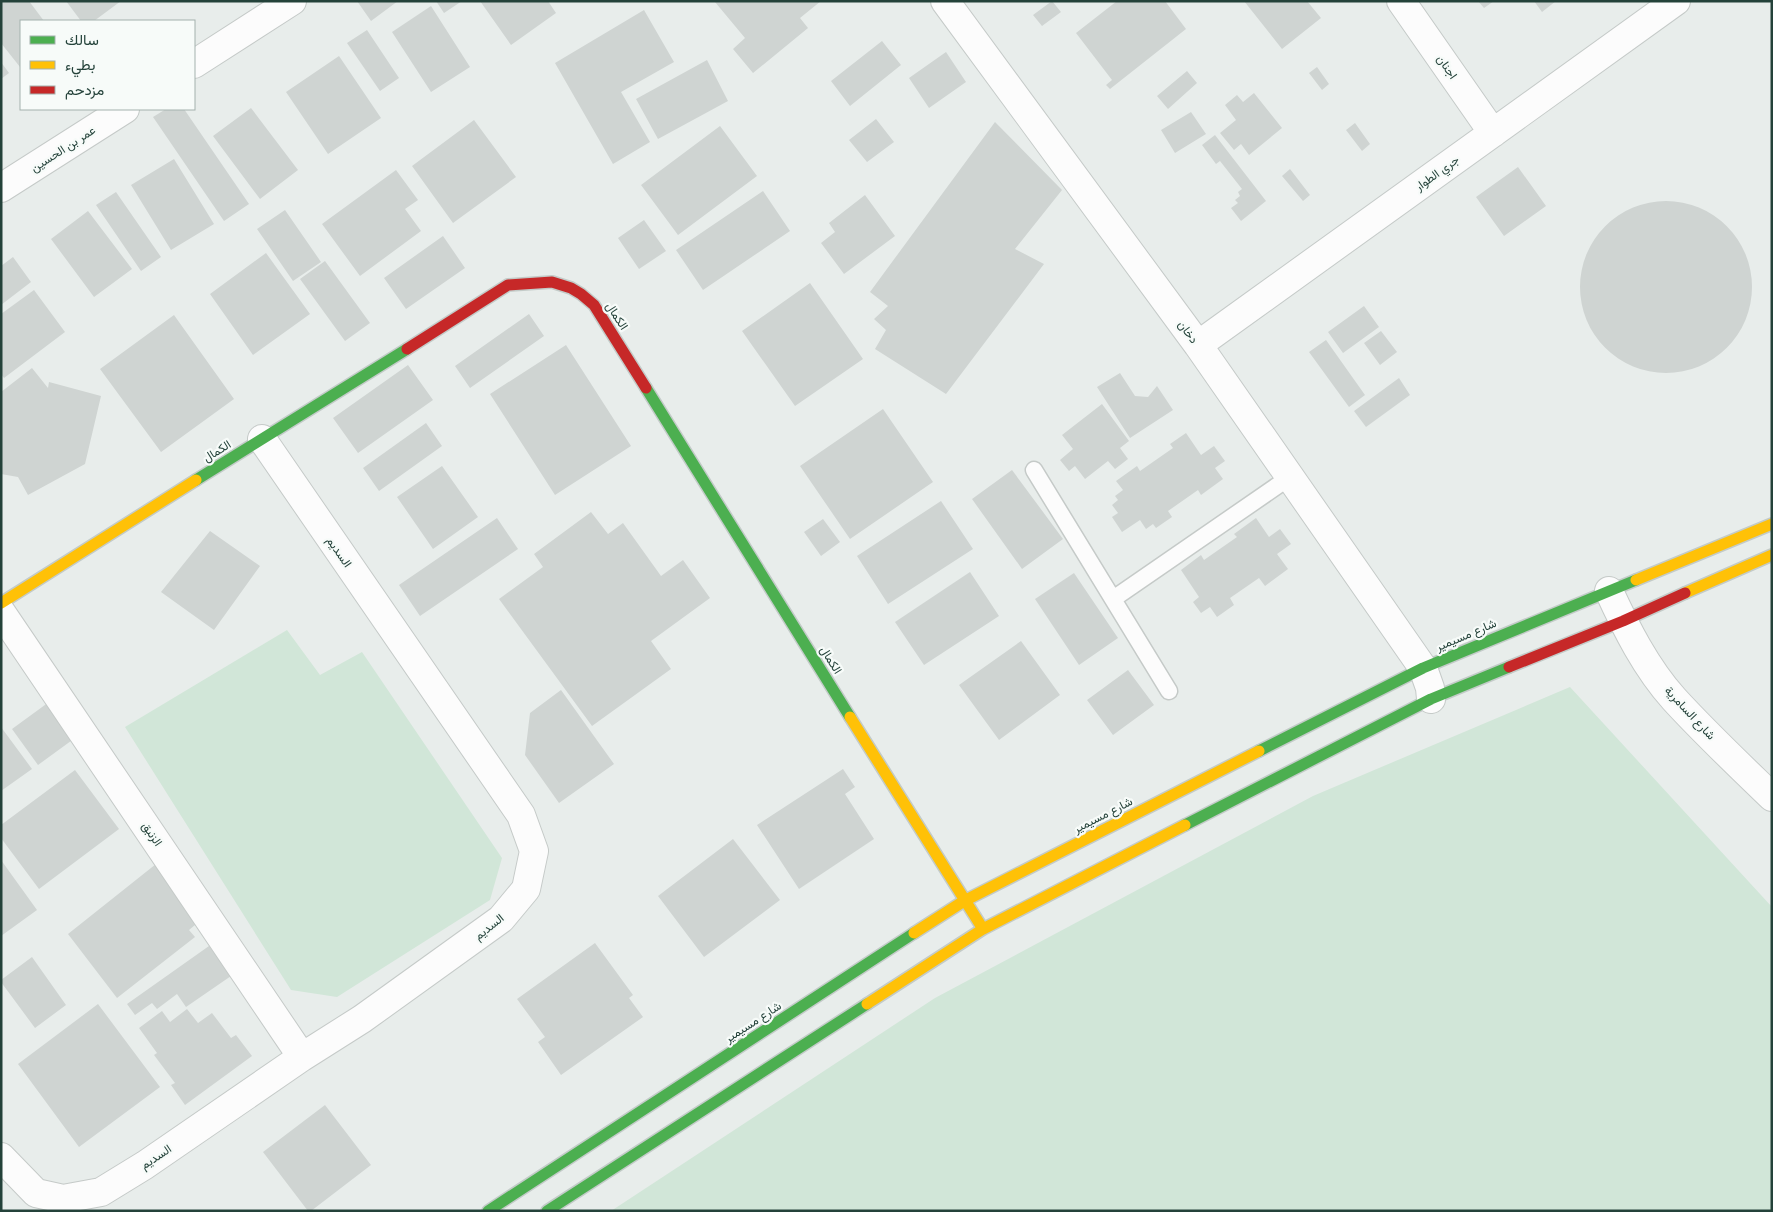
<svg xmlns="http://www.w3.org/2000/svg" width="1773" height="1212" viewBox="0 0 1773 1212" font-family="Raleway,Vazirmatn,sans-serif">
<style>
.green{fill:#d1e6d8}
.building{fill:#cfd4d2}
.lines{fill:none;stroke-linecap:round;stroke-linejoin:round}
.lane-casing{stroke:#c5cac8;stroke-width:19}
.street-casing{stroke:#c5cac8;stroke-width:30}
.fast-casing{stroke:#c3cbc8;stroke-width:14}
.slow-casing{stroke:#c3cbc8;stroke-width:14}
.jam-casing{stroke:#c3cbc8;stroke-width:14}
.lane{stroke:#fcfcfc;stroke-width:16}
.street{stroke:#fcfcfc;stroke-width:28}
.fast{stroke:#4caf50;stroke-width:11}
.slow{stroke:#ffc107;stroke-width:11}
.jam{stroke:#c62828;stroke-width:11}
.labels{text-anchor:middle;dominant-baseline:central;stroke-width:4.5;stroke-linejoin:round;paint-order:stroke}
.street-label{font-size:12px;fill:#24423a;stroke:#f7fbf9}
</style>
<rect width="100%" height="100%" fill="#e8edeb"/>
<path class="green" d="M287,630L320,675L362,652L502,858L490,900L337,997L291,990L125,727Z
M1570,687L1772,907V1211H611L935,998L1313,796Z"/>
<path class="building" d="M1,1H29L44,21H21V66L20,67L1,43Z
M66,1H121L94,21H81Z
M357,1H398L371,21Z
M436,1H462L444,13Z
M480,1H548L556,13L511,45Z
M716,1H821L800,18L808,28L753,73L733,49L745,38L715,2Z
M1052,1L1061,12L1042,26L1033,15Z
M1117,1H1165L1186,29L1110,89L1106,85L1112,80L1076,33Z
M1244,1H1307L1321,18L1282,49Z
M1478,1H1494L1484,8Z
M1534,1H1556L1542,12Z
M431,6L470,67L431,92L392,32Z
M644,10L674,62L621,92L650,142L613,164L555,63Z
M367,30L399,78L380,91L347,43Z
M882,41L901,65L850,106L831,81Z
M946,52L966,82L929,108L909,78Z
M339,56L381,118L328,154L286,92Z
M707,60L728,101L658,139L636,99Z
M1,62L9,73L1,79Z
M1317,67L1329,84L1322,90L1309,73Z
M1187,71L1197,83L1168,109L1157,96Z
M1254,93L1282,128L1249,155L1241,144L1234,150L1220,133L1236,120L1225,105L1237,95L1243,102Z
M251,108L298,170L260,199L213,136Z
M166,109H184L249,204L224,221L153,117Z
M1191,112L1206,134L1175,153L1161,130Z
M876,119L894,142L867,162L849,140Z
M474,120L516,177L453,223L412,166Z
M995,122L1062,190L1015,249L1044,264L946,394L875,349L886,330L874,319L888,306L870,292Z
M1355,123L1370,144L1362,151L1346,130Z
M720,126L757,176L678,235L641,185Z
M1215,135L1266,201L1241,221L1231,208L1238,203L1235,200L1240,196L1238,192L1242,189L1220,161L1216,164L1202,145Z
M174,159L214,224L171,250L131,185Z
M1518,167L1546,206L1504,236L1476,197Z
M1290,169L1310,195L1303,201L1282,176Z
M396,170L418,200L405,209L421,231L360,276L322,224Z
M763,191L790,231L703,290L676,250Z
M116,192L161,257L141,271L96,205Z
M865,195L895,236L844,274L821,243L835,232L829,223Z
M1580 287a86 86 0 1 1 172 0a86 86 0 1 1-172 0Z
M285,210L321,262L293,281L257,229Z
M88,211L132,269L94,297L51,239Z
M644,220L666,251L639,269L618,238Z
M443,236L465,268L406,309L384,278Z
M266,253L310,314L253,355L210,294Z
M13,257L31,282L1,305V266Z
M325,261L370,323L345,341L300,279Z
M810,283L863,359L795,406L742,331Z
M34,290L65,332L4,378L1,374V314Z
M1364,306L1379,327L1343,353L1328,332Z
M529,314L544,336L470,388L455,366Z
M174,315L234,399L161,452L100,369Z
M1381,331L1397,352L1380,365L1364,343Z
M1326,340L1365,395L1349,407L1309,352Z
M566,345L631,446L555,495L490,394Z
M408,365L433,400L358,453L333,418Z
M32,368L48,388L49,382L101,396L85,464L28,495L18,477L1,474V392Z
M1120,373L1135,396L1148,397L1157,386L1173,410L1130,438L1097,387Z
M1399,378L1410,395L1366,427L1354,411Z
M1102,404L1129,441L1120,448L1128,459L1115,469L1108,461L1085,479L1075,466L1069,471L1060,460L1073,449L1062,435Z
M883,409L933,482L850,539L800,466Z
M426,423L442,446L379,491L363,468Z
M1186,433L1201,455L1214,446L1225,461L1215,468L1223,479L1201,495L1198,490L1168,511L1172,517L1156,528L1153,524L1146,529L1140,520L1122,532L1112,517L1118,513L1112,505L1118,500L1115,496L1123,490L1116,481L1137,466L1140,471L1173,448L1170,444Z
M442,466L478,517L433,549L397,497Z
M1012,470L1063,539L1022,569L972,499Z
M941,501L973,549L888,604L857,556Z
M591,512L608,534L623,523L661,576L683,560L710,598L651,641L671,669L592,726L499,599L543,567L534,554Z
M497,518L518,549L420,616L399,585Z
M1256,518L1269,537L1280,529L1291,544L1277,554L1288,569L1265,586L1259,578L1230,598L1234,605L1217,617L1210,607L1201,613L1193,602L1199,597L1181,570L1201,555L1204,560L1237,537L1234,534Z
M823,519L840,542L821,556L804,532Z
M210,531L260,566L214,630L161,592Z
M970,572L999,616L924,665L895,622Z
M1074,573L1118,638L1079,665L1035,599Z
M1021,641L1060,695L999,740L959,685Z
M1128,670L1154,705L1113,735L1087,700Z
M561,690L614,764L559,803L525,755L530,713Z
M49,702L75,738L38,765L12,729Z
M1,727L32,769L1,791Z
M843,769L855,787L845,794L874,839L799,889L757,825Z
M75,770L119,829L39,889L1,838V825Z
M733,839L780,900L704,957L658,896Z
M1,860L37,910L1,936Z
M156,864L201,920L189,930L195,937L117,998L68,934Z
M595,943L633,995L629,998L643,1017L561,1075L538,1042L545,1037L517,999Z
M209,946L231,976L186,1007L177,994L157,1009L152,1003L135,1015L127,1004Z
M32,957L66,1005L35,1028L1,982V980Z
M98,1004L160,1087L79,1147L18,1064Z
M187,1009L198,1023L212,1013L231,1038L236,1035L252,1056L185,1105L171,1085L175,1083L154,1055L157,1053L139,1028L162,1011L170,1022Z
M325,1105L371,1165L311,1211H308L263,1152Z"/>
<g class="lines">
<defs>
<path id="lane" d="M1034,470L1169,691
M1113,599L1290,477"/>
<path id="street" d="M945,1L1198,345L1423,668L1430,688L1431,699
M1401,1L1493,133
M194,64L292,1
M1,188L125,109
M1198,345L1676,1
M1609,591C1626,628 1646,668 1674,699C1705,733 1739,765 1772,797
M1,612L302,1057
M1,1157L36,1193L63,1199L101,1192L145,1165L302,1057L362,1019L501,919L526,889L534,851L521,815L262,439"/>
<path id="fast" d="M646,388L850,717
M196,480L407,349
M1259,751L1423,668L1636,580
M1185,825L1431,699L1509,667
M488,1211L914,933
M547,1211L867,1004"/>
<path id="slow" d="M1636,580L1772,524
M1685,593L1772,555
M1,603L196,480
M850,717L983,929
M914,933L964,901L1259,751
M867,1004L983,929L1185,825"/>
<path id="jam" d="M407,349L508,285L552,282L571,288L581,294L594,305L646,388
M1509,667L1623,621L1685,593"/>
</defs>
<use href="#lane" class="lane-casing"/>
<use href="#street" class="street-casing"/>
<use href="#fast" class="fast-casing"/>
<use href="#slow" class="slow-casing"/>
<use href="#jam" class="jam-casing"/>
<use href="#lane" class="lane"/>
<use href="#street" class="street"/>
<use href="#fast" class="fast"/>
<use href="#slow" class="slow"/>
<use href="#jam" class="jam"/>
</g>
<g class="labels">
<g class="street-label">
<text transform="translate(1447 67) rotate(55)">اجنان</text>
<text transform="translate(63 149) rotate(-33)">عمر بن الحسين</text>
<text transform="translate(1437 173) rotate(-36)">جري الطوار</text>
<text transform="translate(617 316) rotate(57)">الكمال</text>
<text transform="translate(1188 332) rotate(54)">دخان</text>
<text transform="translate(217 451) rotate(-32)">الكمال</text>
<text transform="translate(339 552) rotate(55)">السديم</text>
<text transform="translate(1466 635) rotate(-23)">شارع مسيمير</text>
<text transform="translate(831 660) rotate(58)">الكمال</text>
<text transform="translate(1690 713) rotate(47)">شارع السامرية</text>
<text transform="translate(1103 815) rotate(-27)">شارع مسيمير</text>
<text transform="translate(152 834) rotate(56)">الزنبق</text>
<text transform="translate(489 927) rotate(-39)">السديم</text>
<text transform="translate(753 1022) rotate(-33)">شارع مسيمير</text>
<text transform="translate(156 1157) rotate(-34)">السديم</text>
</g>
</g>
<rect width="1773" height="1212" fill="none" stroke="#24423a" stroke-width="5"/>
<rect x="20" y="20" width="175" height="90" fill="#f7fbf9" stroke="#a3b1ad"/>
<rect x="30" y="36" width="25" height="8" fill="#4caf50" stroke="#a3b1ad"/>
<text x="65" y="45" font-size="15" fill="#24423a">سالك</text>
<rect x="30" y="61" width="25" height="8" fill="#ffc107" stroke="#a3b1ad"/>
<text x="65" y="70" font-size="15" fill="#24423a">بطيء</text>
<rect x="30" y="86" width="25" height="8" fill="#c62828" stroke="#a3b1ad"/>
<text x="65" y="95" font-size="15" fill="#24423a">مزدحم</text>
</svg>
